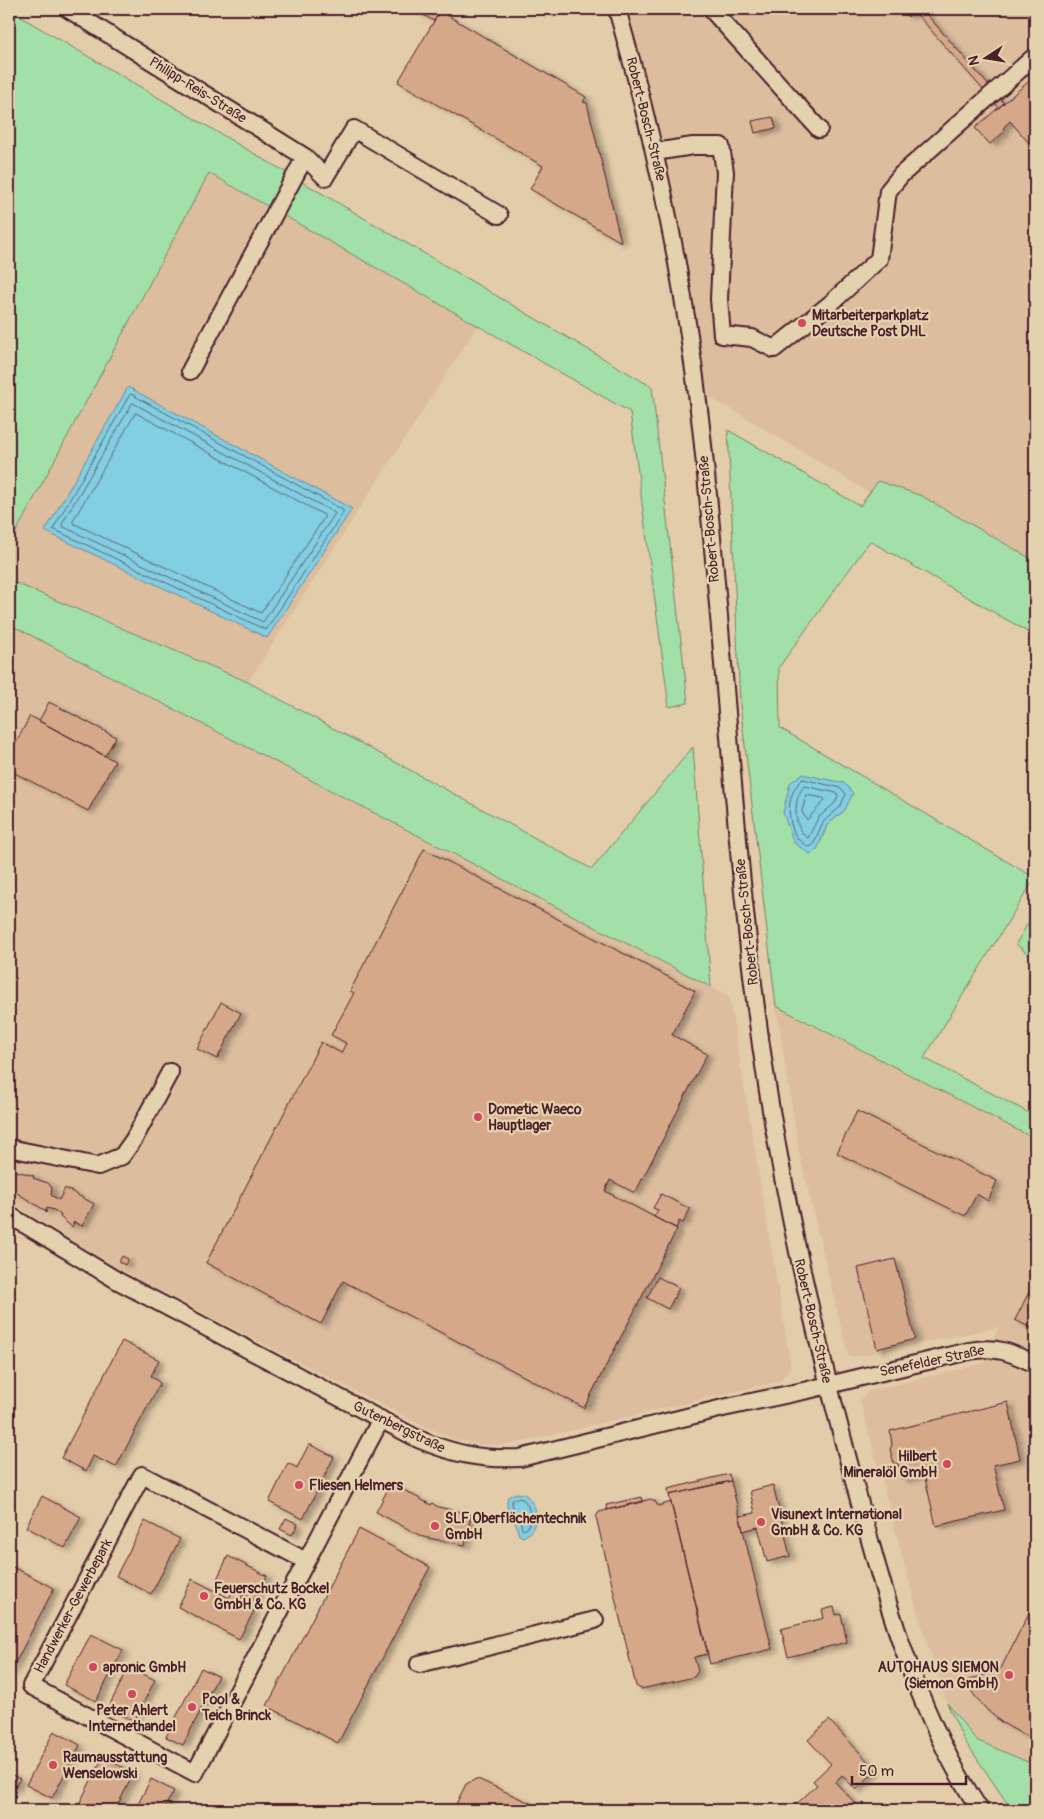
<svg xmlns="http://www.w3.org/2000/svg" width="1044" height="1819" viewBox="0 0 1044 1819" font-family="Pangolin,sans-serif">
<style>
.built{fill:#dcbe9e}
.green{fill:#a3e0a7;stroke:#768069;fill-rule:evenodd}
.water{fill:#82cee2;stroke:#6c8899}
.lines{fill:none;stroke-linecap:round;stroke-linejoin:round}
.shore{stroke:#606574;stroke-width:1}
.building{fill:#d5a88a;stroke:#4a1f2b;filter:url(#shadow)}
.minor-casing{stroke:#4a1f2b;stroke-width:20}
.minor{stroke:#e4d2af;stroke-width:16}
.poi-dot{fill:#d1495b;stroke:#e4d2af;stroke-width:2}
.labels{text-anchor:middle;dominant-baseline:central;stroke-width:4.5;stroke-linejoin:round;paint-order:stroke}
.street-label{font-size:14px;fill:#4a1f2b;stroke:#e4d2af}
.poi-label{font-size:14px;font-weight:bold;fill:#4a1f2b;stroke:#e4d2af;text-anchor:start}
</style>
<defs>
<filter id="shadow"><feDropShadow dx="5.5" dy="3" stdDeviation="2.5" flood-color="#0004"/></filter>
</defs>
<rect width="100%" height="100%" fill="#e3cca9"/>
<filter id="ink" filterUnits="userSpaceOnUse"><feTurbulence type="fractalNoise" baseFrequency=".02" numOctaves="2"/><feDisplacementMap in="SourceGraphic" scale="10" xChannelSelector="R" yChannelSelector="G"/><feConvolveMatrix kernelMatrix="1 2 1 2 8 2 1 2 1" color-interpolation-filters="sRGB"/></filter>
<g filter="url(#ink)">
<path class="built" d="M624,9H1035V593L730,408L703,395L683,284L664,154Z
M208,173L478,325L248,682L9,580V545Z
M9,624L729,996L791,1367L780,1381L518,1443L496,1445L476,1444L458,1440L425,1427L121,1271L9,1202Z
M776,1006L1035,1139V1765L976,1740L947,1703L919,1618L860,1400L869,1391L985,1363L998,1327L855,1357L848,1356L799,1152Z"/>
<path class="green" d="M9,10L652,387L688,703L669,707L630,412L209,173L9,545Z
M728,430L860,506L878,481L922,496L1035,561V636L870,541L779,667L780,728L1035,878L924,1058L1035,1116V1139L776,1006L740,704ZM845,810L827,825L821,841L794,843Z
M11,581L248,682L592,869L693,747L711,987L9,624V585Z
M1035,911V960L1016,944Z
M947,1703L976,1740L1035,1765V1806L1007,1803L963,1738Z"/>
<path class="water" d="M128,387L352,509L267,638L45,531Z
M802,774L844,783L853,793L845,810L827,825L817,850L810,854L794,843L783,813L790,783Z
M516,1493L525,1494C529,1498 533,1503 535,1508C539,1519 533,1533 523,1537L519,1535C517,1530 517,1524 514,1520C509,1511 505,1508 508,1497Z"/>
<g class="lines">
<path class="shore" d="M131,394L343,510V513L266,630L53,529L129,396Z
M133,403L335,513L334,515L263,622L62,526V524Z
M136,413L324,515V518L261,613L73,523V521Z
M803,779L841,788L846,794L840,807L823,822L813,845L810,847C806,845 800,842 797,838C786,820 786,792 803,779Z
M805,786L837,793L838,796L835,803L818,818L808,838C793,831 792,796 805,786Z
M807,795L823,798L825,800L807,820L802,812Z
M516,1498L523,1499C531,1509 534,1520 525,1530L522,1529L520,1519L512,1505V1501Z"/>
</g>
<path class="building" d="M419,9H446L443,14L440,11L434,21L418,12Z
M901,9H918L908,17Z
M918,9H922L1004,103L999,108L915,12Z
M440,11L586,97L583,102L587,103L621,242L530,189L543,166L398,82Z
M1035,76V150L1010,121L1003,128L1005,131L990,144L975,128Z
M773,117L776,128L755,133L752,121Z
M49,702L116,737L105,756L39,721Z
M30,716L115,761L88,811L9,770V756Z
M424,849L695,991L672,1035L707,1054L635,1193L610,1180L605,1191L677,1229L584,1408L343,1281L321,1324L206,1263L321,1042L341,1053L346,1043L331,1035L354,993L350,991Z
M1035,920V932L1030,929Z
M221,1002L241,1013L217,1059L197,1049Z
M857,1111L997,1181L988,1201L977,1194L965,1216L837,1153Z
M13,1170L34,1176L33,1178L48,1183L52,1188L51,1195L59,1200L65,1188L94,1204L82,1226L74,1222L72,1227L60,1217L61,1215L54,1210L47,1208L46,1213V1211L9,1188V1171L12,1172Z
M661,1194L690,1209L683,1223L679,1221L676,1228L654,1217L658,1210L653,1208Z
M122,1256L128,1259L125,1265L119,1262Z
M895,1259L915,1339L877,1349L858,1268Z
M658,1277L679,1288L668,1309L647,1298Z
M1035,1280V1330L1015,1320Z
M122,1341L159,1360L151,1376L160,1383L116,1467L93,1456L86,1471L61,1458Z
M1008,1402L1020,1459L993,1465L1004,1510L936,1526L924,1474L902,1480L898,1464H894L890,1449L892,1445L890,1431Z
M309,1444L334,1457L303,1519L269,1502L288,1463L297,1468Z
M729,1474L731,1481L669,1495L668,1489Z
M731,1481L772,1649L710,1664L669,1495Z
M391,1483L431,1505L432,1503L438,1507L471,1514L465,1545L423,1537L376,1512Z
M773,1485L790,1556L767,1562L758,1527L743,1531L740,1516L755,1513L750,1491Z
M42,1496L81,1517L65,1548L26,1527Z
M642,1497L643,1502L607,1510L606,1505Z
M651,1499L655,1501L658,1506L671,1502L708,1654L694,1657L698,1671L694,1677L641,1689L636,1686L596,1517L599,1512Z
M286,1518L298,1524L292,1535L280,1529Z
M145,1521L180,1539L151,1594L116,1576Z
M359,1529L430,1567L338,1743L267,1706Z
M228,1556L267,1576L254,1600L243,1594L239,1603L254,1611L239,1639L178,1607L192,1579L229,1598L235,1588L217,1579Z
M9,1565L54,1588L9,1675Z
M834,1607L836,1615L841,1614L847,1642L788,1657L781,1629L824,1618L822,1610Z
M1032,1607L1035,1609V1738L1020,1733L1001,1722L988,1711L974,1695L966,1681L1000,1670Z
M91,1634L123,1650L96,1701L64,1685Z
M129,1667L155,1680L134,1721L108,1708Z
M201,1668L218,1676L183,1745L166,1737Z
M829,1720L876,1770L856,1790L842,1775L835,1782L862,1810H790L817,1785L813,1781L831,1764L808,1740Z
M54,1731L80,1745L52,1798L26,1785Z
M103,1757L134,1773L115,1810H82L77,1808Z
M9,1773L20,1779L13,1790L9,1788Z
M151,1779L174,1791L163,1810H135Z
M476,1779L480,1780L545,1810H453L466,1784Z"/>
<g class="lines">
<defs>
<path id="minor" d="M68,9L305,157L325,177L354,129L499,215
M617,9C656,143 684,279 700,418C722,612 731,807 755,1000C774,1154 807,1306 847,1455C879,1575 911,1706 980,1810
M711,9L819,129
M655,152L693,146H721L725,172L719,299L722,335L752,338L774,349L830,304L879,259L888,191L901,175L1035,56
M190,371L305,157
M9,1148L98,1166L122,1156L134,1139L170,1072
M9,1215L118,1281L418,1439C454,1454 481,1460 520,1458L723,1408L808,1390L969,1351C997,1346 1010,1352 1035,1364
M306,1561L142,1475L31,1686L195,1773L381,1419
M419,1664L595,1620"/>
</defs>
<use href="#minor" class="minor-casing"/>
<use href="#minor" class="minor"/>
</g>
</g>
<g class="poi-dot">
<circle cx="802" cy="323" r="5"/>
<circle cx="478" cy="1117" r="5"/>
<circle cx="947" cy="1464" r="5"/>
<circle cx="299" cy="1485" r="5"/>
<circle cx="761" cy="1522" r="5"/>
<circle cx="435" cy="1526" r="5"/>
<circle cx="204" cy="1596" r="5"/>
<circle cx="93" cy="1667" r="5"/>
<circle cx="1009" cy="1675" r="5"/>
<circle cx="132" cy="1694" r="5"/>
<circle cx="192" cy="1707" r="5"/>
<circle cx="53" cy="1765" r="5"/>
</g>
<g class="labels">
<g class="street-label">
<text transform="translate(198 90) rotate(32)">Philipp-Reis-Straße</text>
<text transform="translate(646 119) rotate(76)">Robert-Bosch-Straße</text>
<text transform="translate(709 519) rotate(-95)">Robert-Bosch-Straße</text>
<text transform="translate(747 922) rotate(-96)">Robert-Bosch-Straße</text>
<text transform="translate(813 1321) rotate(77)">Robert-Bosch-Straße</text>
<text transform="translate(932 1361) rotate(-12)">Senefelder Straße</text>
<text transform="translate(399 1427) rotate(26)">Gutenbergstraße</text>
<text transform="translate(73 1606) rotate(-62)">Handwerker-Gewerbepark</text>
</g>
<g class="poi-label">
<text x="812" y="315">Mitarbeiterparkplatz<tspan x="812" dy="16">Deutsche Post DHL</tspan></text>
<text x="488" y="1109">Dometic Waeco<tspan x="488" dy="16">Hauptlager</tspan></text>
<text x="937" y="1456" text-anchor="end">Hilbert<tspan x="937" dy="16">Mineralöl GmbH</tspan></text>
<text x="309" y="1485">Fliesen Helmers</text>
<text x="771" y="1514">Visunext International<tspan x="771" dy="16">GmbH &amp; Co. KG</tspan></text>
<text x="445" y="1518">SLF Oberflächentechnik<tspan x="445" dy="16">GmbH</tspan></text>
<text x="214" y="1588">Feuerschutz Bockel<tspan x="214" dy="16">GmbH &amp; Co. KG</tspan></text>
<text x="103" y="1667">apronic GmbH</text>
<text x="999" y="1667" text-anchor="end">AUTOHAUS SIEMON<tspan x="999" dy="16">(Siemon GmbH)</tspan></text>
<text x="202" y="1699">Pool &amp;<tspan x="202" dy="16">Teich Brinck</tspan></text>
<text x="132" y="1710" text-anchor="middle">Peter Ahlert<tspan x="132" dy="16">Internethandel</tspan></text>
<text x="63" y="1757">Raumausstattung<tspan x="63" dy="16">Wenselowski</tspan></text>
</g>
</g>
<rect width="1044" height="1819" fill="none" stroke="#e4d2af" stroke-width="30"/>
<rect x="15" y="15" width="1014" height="1789" fill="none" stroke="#4a1f2b" stroke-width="2" filter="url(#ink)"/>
<g transform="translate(986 58) rotate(258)" stroke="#e4d2af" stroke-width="4" paint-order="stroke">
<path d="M0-4L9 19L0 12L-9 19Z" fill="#4a1f2b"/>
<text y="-8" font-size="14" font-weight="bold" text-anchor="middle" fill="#4a1f2b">N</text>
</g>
<path d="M852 1776v8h114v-8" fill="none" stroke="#4a1f2b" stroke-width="2.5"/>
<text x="859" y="1776" font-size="15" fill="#4a1f2b" stroke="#e4d2af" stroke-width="4" paint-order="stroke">50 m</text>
</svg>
